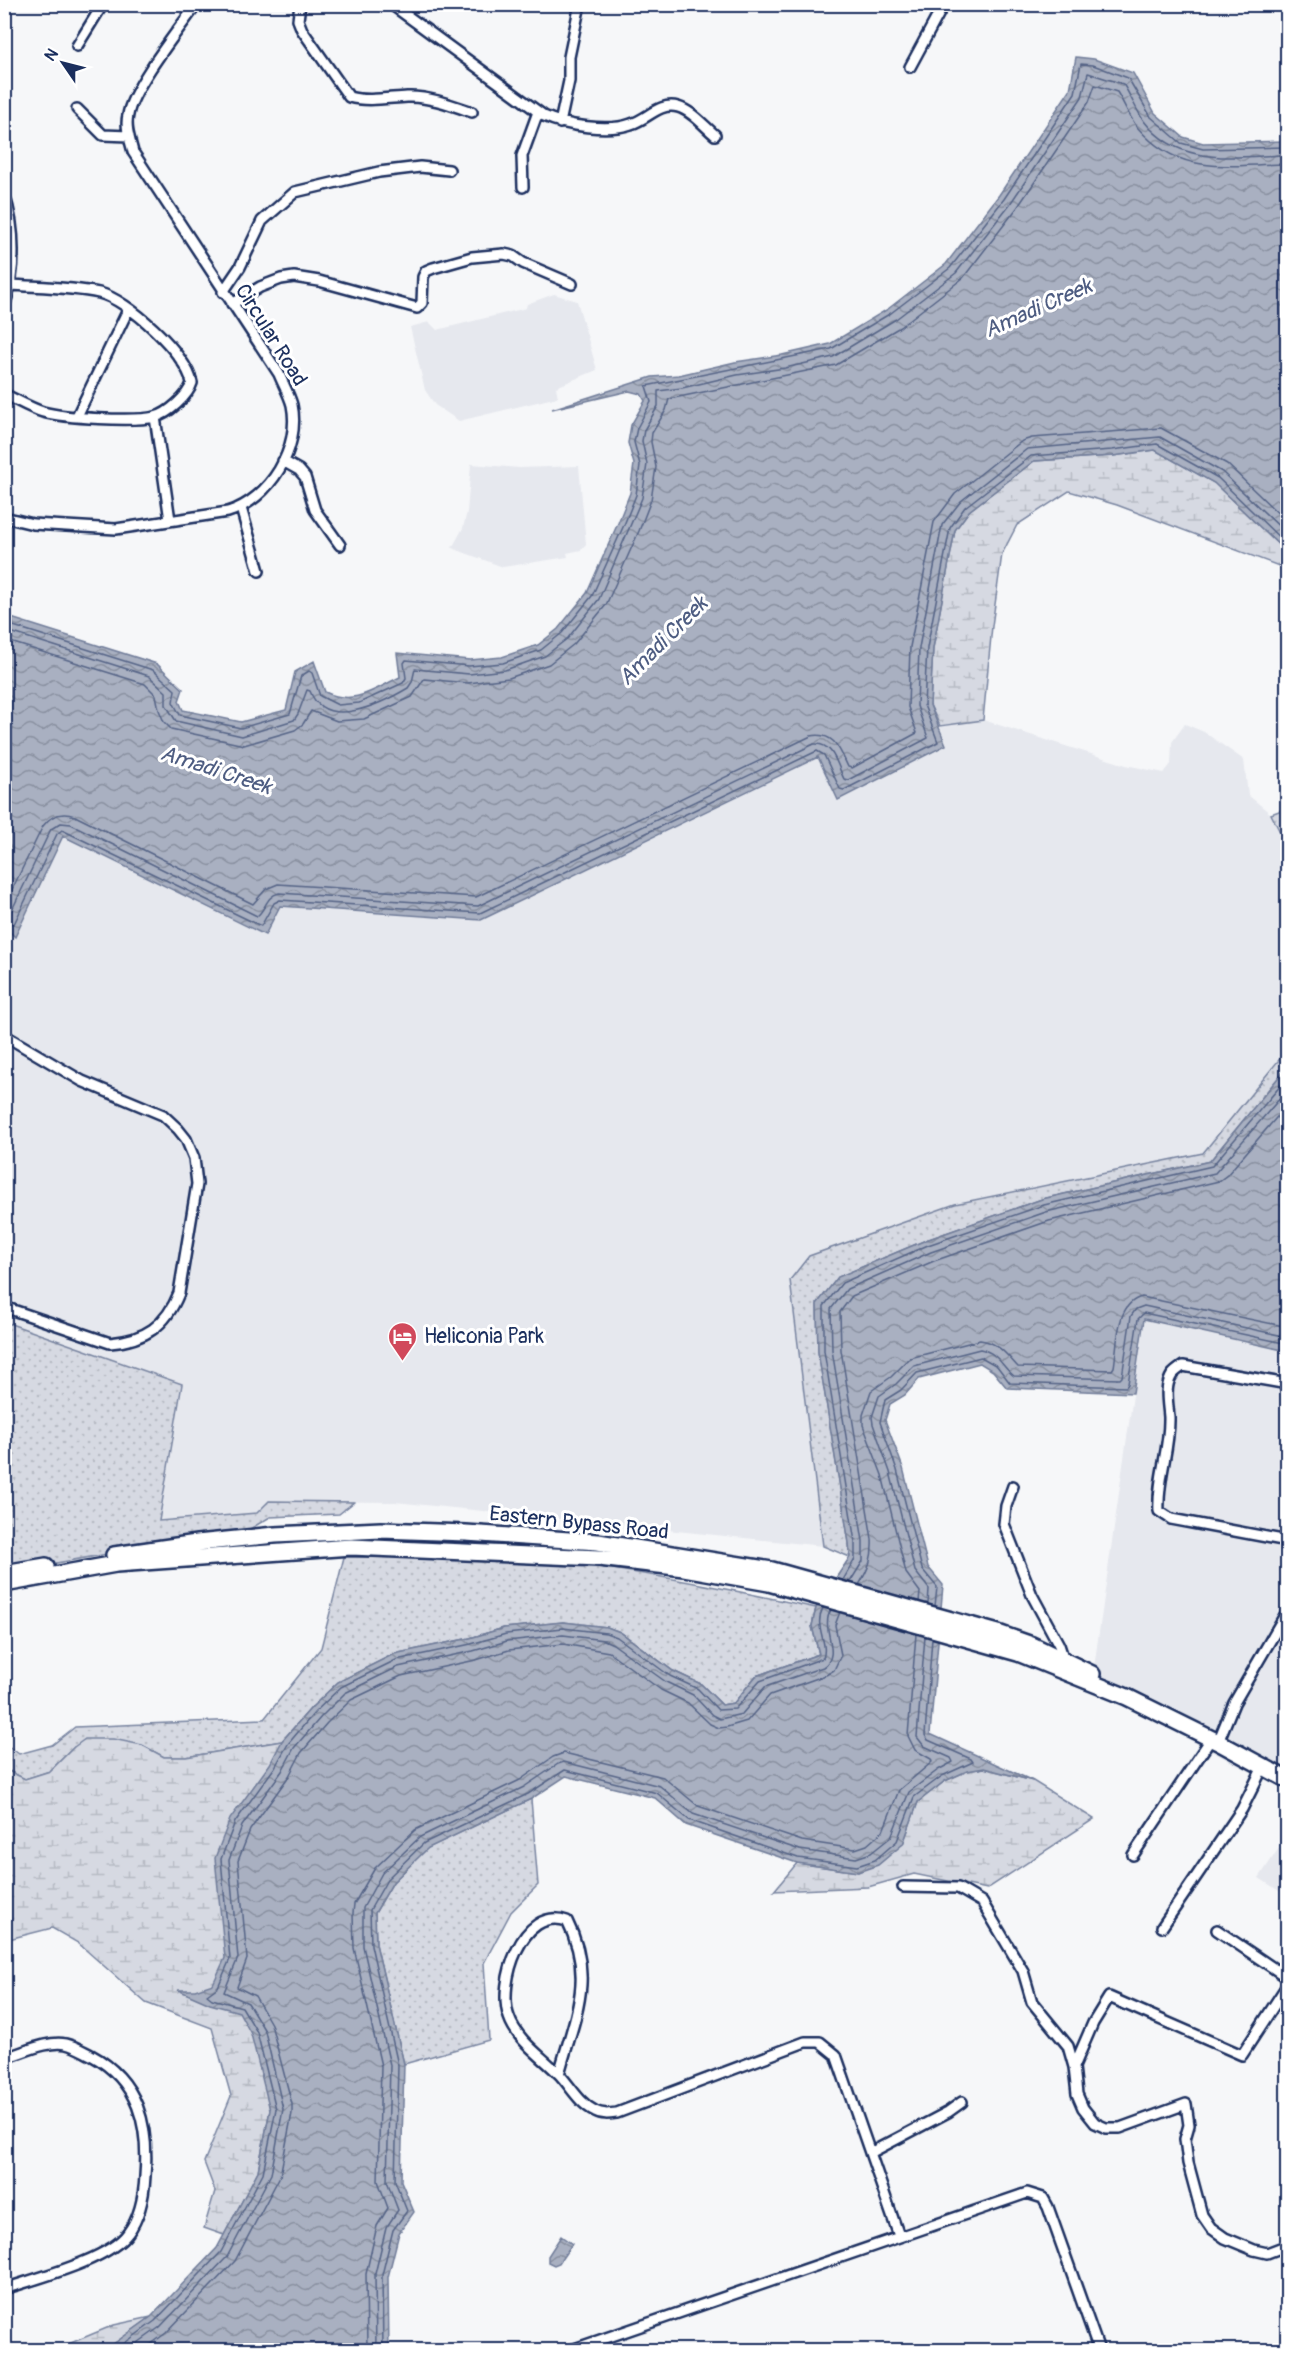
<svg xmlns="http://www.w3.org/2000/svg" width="1292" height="2355" viewBox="0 0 1292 2355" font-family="Pangolin,sans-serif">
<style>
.built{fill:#e6e8ee}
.grass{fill:url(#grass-dots);stroke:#7884a0;stroke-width:1.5}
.wetland{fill:url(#wetland-marsh);stroke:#7884a0;stroke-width:1.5}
.water{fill:url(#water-waves);stroke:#707c99;stroke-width:1.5}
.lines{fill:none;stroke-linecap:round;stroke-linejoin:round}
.shore{stroke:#546386;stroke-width:1.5}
.street-casing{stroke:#1b2f5e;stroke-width:14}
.primary-casing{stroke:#1b2f5e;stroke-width:20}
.street{stroke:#fff;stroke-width:9}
.primary{stroke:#fff;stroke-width:15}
.labels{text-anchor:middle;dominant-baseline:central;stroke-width:6;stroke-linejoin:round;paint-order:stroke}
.street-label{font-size:21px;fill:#1b2f5e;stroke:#fff}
.poi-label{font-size:21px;fill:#1b2f5e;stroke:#fff;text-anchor:start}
.water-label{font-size:22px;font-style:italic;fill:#4d5c81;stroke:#fff}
</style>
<defs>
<pattern id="grass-dots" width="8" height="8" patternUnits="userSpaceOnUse" patternTransform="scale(1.5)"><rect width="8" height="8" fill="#d6d9e2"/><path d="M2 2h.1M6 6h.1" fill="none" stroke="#b7bbc4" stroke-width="1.8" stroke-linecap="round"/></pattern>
<pattern id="wetland-marsh" width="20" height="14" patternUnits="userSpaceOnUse" patternTransform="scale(1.5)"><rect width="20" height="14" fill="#d6d9e2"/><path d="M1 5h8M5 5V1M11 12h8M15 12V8" fill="none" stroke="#b7bbc4"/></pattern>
<pattern id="water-waves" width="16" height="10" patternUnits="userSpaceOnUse" patternTransform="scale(1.5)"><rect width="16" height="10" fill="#a9b0c1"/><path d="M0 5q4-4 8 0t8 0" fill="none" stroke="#8990a0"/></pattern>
</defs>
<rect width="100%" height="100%" fill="#f6f7f9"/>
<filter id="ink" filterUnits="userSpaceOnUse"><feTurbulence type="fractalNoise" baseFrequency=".0167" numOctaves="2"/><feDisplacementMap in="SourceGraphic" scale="12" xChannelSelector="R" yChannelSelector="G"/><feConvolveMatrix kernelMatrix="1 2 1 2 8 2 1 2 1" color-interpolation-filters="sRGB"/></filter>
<g filter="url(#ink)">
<path class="built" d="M554,294L577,301L597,370L556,387L558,397L459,421L435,405L425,390L410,327L429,322L437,330L526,308L527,304Z
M471,464L519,468L579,466L586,544L581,550L567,553L568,557L503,567L452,548L463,528L467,512Z
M983,720L1126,765L1164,773L1171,764L1172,742L1185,724L1204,732L1244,760L1248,795L1271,814L1287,846V1050L1203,1153L955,1204L790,1280L823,1546L395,1502L269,1501L257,1513L159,1522L182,1384L5,1322L4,927L15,936L63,835L264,935L279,906L481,920L819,757L839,800L946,745L940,726Z
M1144,1319L1287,1351V1791L1091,1688Z
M1287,1836V1896L1259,1878Z"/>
<path class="grass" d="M1287,808V846L1271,814Z
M1287,1050V1067L1210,1161L1042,1199L926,1240L838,1277L817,1304L818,1352L849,1543L850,1557L823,1546L790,1280L809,1256L955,1204L1203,1153Z
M5,1322L182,1384L159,1521L257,1513L269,1501L354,1502L339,1514L270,1517L250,1529L5,1572Z
M344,1557C426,1558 509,1556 591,1566C666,1576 742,1592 816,1608L812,1626L819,1654L756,1676L734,1703L722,1705L701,1684L673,1671L620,1632L504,1628L470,1638L311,1708L282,1741L186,1757H164L142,1745L74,1747L50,1771L25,1779L5,1769L4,1743L19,1754L52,1745L75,1727L264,1719L321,1648Z
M531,1799L538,1885L511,1912L484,1963L489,2040L404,2064L376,1944L375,1913L393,1882L428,1848Z"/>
<path class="wetland" d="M1205,5H1287V12L1208,5Z
M1155,450L1214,483L1283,549L1287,569L1117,505L1069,491L1017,525L1002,554L992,626L983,720L940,726L930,705L933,648L955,530L969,511L1034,461L1113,456Z
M850,1557L843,1660L718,1710L602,1656L253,2014L270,2110L258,2171L224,2235L204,2228L215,2191L204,2162L231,2096L212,2028L146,2003L78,1943L52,1928L5,1940L4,1769L25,1779L50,1771L74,1747L85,1739H113L142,1745L164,1757H186L282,1741L311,1708L338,1682L394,1654L470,1638L504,1628L563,1622L607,1627L620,1632L673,1671L701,1684L722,1705L734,1703L756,1676L819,1654L812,1626L816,1608Z
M984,1768L1033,1781L1094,1819L987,1889L914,1874L868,1887L774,1891L797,1863L858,1872L903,1844L918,1802L945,1781L967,1771Z
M151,2317L105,2350H54L114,2325Z"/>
<path class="water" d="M1076,57L1094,59L1133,73L1155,113L1183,137L1203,143L1287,141V568L1283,549L1214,483L1155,450L1113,456L1034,461L969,511L955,530L933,648L930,705L946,745L838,800L818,757L481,920L280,906L265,935L63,836L15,937L5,927V616L157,664L183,689L179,701L183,710L241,722L286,710L295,672L314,661L325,692C354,706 373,690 400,677L397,653L470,660L502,657L538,645L558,629L587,593L618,523L630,493L634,464L628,443L631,425L645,401L641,394L629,391L552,409L652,377L679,375L735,362L782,355L830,344L888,309L946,264L999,195L1070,90Z
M1287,1067V1351L1144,1319L1133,1393L1007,1388L993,1371L980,1363L919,1379L905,1395L890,1404L885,1420L903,1468L928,1567L943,1585L930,1734L1033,1781L984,1768L967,1771L945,1781L918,1802L903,1844L878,1865L858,1872L797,1863L686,1825L655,1798L566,1776L531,1799L428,1848L393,1882L375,1913L376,1944L404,2064L401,2181L414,2212L399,2233L388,2277L389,2350H105L151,2317L217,2248L258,2171L270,2110L251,2034L239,2012L210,2004L178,1990H195L213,1984L225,1958L215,1858L230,1819L270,1764L282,1741L311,1708L338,1682L394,1654L470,1638L504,1628L563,1622L607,1627L620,1632L673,1671L701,1684L722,1705L734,1703L756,1676L819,1654L812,1626L816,1608L850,1557L849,1543L818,1352L817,1304L838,1277L926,1240L1042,1199L1210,1161Z
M561,2236L572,2244L559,2263L554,2265L548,2262V2256Z"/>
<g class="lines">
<path class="shore" d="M4,623L153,670L175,690L173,702L180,715L241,728L290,714L301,676L309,671L312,673L320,696L338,705L359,703L403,683L406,678L404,663L406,660L469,666L503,663L541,650L562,633L592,596L624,525L636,495L640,465L634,442L637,428L651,402L646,386L831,349L891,313L950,268L1004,199L1075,93L1081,64L1093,65L1128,78L1151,117L1181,143L1203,149L1288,147
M4,630L149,676L166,692V705L176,721L242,736L294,720L298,714L307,690L310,691C325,732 383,703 408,688L412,682L415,669L469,674L505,670L545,656L568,638L599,599L642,498L647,464L642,441L644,430L658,406V391L682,388L737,375L785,368L833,357L896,319L956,273L1010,204L1082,97L1088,73L1123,84C1131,96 1136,110 1144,121C1180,168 1235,156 1288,155
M4,640L145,684L156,695L159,710L164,722L171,729L244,745L295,730L303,724L311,711L337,721L364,719L412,697L424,679L468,683L509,678L549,664L574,644L606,605L639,531L651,500L656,467L651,442L652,433L666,410L669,399L836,365L900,327L963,278L1017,208L1089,102L1095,85L1117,92C1124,103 1129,117 1138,128C1181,178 1229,164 1288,164
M4,906L43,826C51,815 61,811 75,816L253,904L266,889L278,884L476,897L811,736C834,731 840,750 848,767L852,768L917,733L908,707L910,647L934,522L955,494L1022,441L1032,438L1161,428L1227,464L1288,523
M4,916L10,914L51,829L61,823L71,824L257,916C266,909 266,896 279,893L478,906L814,744C833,742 837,765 844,779L848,780L928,738L917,706L919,648L942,525L961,501L1027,449L1160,437L1222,472L1288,535
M4,923L14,924L57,834L62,830L261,926L274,903L280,900L480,913L817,751L824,755L840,789L844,790L938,742L924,705L927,648L950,528L965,507L1031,456L1112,450L1157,444L1218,478L1288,546
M843,1580L855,1559V1542L824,1351V1306L842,1283L928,1245L1044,1205L1212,1166L1288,1077
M850,1582L863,1561V1541L832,1350L831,1309L847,1289L931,1252L1046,1212L1215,1173L1288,1089
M859,1585C869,1568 873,1558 872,1539L841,1350L840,1312L852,1296L934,1261L1049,1221L1219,1181L1227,1175L1288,1104
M919,1602L920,1592L906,1573L882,1475L863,1425V1415L871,1391L891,1377L910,1358L980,1340C998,1342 1007,1355 1018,1367L1112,1370L1114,1367C1118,1345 1115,1303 1142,1297L1288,1327
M928,1604L929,1589L915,1571L890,1472L873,1424L872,1417L879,1396L896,1384L914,1366L980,1349C999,1353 1001,1366 1014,1376L1120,1379L1122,1377L1131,1316L1136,1309L1144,1306L1288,1337
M935,1606L937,1587L922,1569L897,1470L880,1422L885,1400L901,1390L917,1373L981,1357L997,1366L1010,1383L1126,1387L1128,1384L1138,1319L1144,1313L1288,1344
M115,2350L155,2321L221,2252L263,2173L276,2109L257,2032L242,2007L212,1999L207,1995L218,1987L230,1959L221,1859L235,1822L275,1767L288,1744L315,1712L341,1687L396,1660L471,1644L506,1634L563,1628L606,1633L617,1637L670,1676L698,1689L718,1710L735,1709L760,1681L823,1658C829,1642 813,1627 823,1608
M128,2350L160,2327L227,2257L271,2174L283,2109L265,2031L248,2003L224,1992L238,1958L229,1860L242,1826L282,1771L294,1748L321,1717L345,1693L398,1667L473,1651L507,1641L563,1635L604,1640L613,1644L666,1682L693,1695L712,1715L720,1719L742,1714L765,1687L823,1667C843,1654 819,1628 831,1610
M143,2350L166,2333L235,2261L280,2176L292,2113V2104L271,2024L255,1996L237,1987L247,1959L238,1861L250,1830L289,1776L301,1753L327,1723L351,1700L401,1676L476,1660L509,1650L563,1644L609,1652L661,1690L688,1703L710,1724L719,1728L727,1727L747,1721L770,1695L826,1675L834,1670L841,1655L835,1625L840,1612
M367,2350L366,2274L377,2226L388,2208L378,2181L381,2066L354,1948L353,1913L354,1904L375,1868L415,1830L520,1780L553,1757L564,1753L663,1777L698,1806L802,1841L855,1849L867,1845L883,1831L899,1790L932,1762L931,1759L915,1750L908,1736L916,1634
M376,2350L375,2274L386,2228L398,2210L387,2181L390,2065L363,1946V1908L382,1873L420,1837L524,1787L558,1764L564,1762L660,1786L693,1814L800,1850L856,1858L871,1853L891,1837L909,1792L938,1770L953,1762L951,1758L924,1746L917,1737L925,1636
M383,2350L382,2275L393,2230L407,2211L395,2181L398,2065L371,1945L370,1910L388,1878L424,1843L528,1794L565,1770L657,1793L689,1820L798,1858L857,1866L875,1860L897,1841L914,1797L942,1776L973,1762L971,1759L928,1740L925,1735L932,1638"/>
<defs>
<path id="street" d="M300,4L298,20L302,30L349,97C367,102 388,98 407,97C428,96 452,105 472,112
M391,4L544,116C565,126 609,132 631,124C648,119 659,102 678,107C692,111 704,126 715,135
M4,8L7,4
M77,46L103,4
M910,67L944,4
M77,109L103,135L129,136
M560,123L569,81V57L580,4
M523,187L522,156L538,112
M4,194C16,228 16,273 4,307
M223,292L240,267L262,221L295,192L379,172L420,167L449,170
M232,304L260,287L281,279L294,277L319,281L417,308L422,303L423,277L426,271L433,268L472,257L504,254L513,256L523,263L572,284
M4,394C17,400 30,408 43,412C65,418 133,422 155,417C168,414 188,396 192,383C187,354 127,299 99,293C70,287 40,287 11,285
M77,416L128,310
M155,417L170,520
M283,461L299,470L305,477L315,510L340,545
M241,508L259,571
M4,517L33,524L116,529L228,512C270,499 301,448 292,405C289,394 283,384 279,374L133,152C130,140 125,127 128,115C132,88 179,29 197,4
M4,1035L82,1081L163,1115L178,1129L186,1139L194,1158L197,1184L179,1293C166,1326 145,1340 110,1343L4,1307
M1288,1384L1183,1366C1180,1368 1174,1372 1172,1375C1164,1387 1168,1403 1169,1417C1170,1449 1157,1479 1159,1511L1171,1519L1288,1541
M1013,1486L1006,1506L1004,1524L1032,1595L1059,1645L1064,1660
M1218,1742L1234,1703L1288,1610
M1133,1855L1211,1739
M903,1887L958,1888L982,1902L1023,1971L1032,2002L1068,2046L1074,2067L1077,2094L1083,2108L1095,2123L1106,2128H1120L1186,2104L1189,2125L1185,2139L1188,2163L1202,2215L1211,2228L1225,2238L1254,2250L1267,2253L1288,2245
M1162,1927L1242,1809L1263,1767
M1217,1930L1288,1978
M4,2058C23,2053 47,2040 66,2044C75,2046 83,2051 91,2055C139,2081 149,2126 145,2176C144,2196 140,2217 128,2233C109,2260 37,2278 4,2289
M1074,2067L1093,2023L1109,1997L1242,2055L1288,1984
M559,2074C574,2018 596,1978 567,1921C522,1905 497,1984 509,2017C517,2041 543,2057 560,2075C571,2087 580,2104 595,2111C602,2115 609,2114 617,2113L805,2042H820L836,2055L899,2236
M870,2153L948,2112L962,2102
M571,2350L1027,2193L1043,2198L1048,2207L1099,2350"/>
<path id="primary" d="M114,1555L197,1543L275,1535L381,1530L466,1533L598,1542L772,1570L998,1633L1032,1645L1092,1674
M4,1573L46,1566
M4,1584L116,1564L351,1547L599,1558L684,1568L769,1583L1018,1653L1127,1697L1218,1742L1288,1780"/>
</defs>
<use href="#street" class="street-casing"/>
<use href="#primary" class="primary-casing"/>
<use href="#street" class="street"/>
<use href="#primary" class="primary"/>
</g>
</g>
<defs>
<symbol id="hotel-pin" viewBox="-11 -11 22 30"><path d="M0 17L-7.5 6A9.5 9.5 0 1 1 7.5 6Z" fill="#d1495b" stroke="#fff"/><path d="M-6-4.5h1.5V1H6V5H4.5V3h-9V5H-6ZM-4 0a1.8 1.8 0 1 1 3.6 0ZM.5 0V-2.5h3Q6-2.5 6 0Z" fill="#fff"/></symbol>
</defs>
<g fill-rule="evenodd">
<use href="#hotel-pin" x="386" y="1320" width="33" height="45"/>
</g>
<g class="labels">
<g class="street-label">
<text transform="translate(271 335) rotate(58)">Circular Road</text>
<text transform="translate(579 1523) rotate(6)">Eastern Bypass Road</text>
</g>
<g class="poi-label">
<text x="424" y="1336">Heliconia Park</text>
</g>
<g class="water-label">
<text transform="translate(1038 308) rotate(-24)">Amadi Creek</text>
<text transform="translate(663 641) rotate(-45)">Amadi Creek</text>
<text transform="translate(216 770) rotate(18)">Amadi Creek</text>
</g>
</g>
<rect width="1292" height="2355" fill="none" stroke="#fff" stroke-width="24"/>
<rect x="12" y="12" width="1268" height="2331" fill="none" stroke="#1b2f5e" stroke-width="2" filter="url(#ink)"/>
<g transform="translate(63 63) rotate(305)" stroke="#ffffff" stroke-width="4.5" paint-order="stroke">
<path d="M0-4.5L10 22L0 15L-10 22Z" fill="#1b2f5e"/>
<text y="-9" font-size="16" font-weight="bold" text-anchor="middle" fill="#1b2f5e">N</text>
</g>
</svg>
